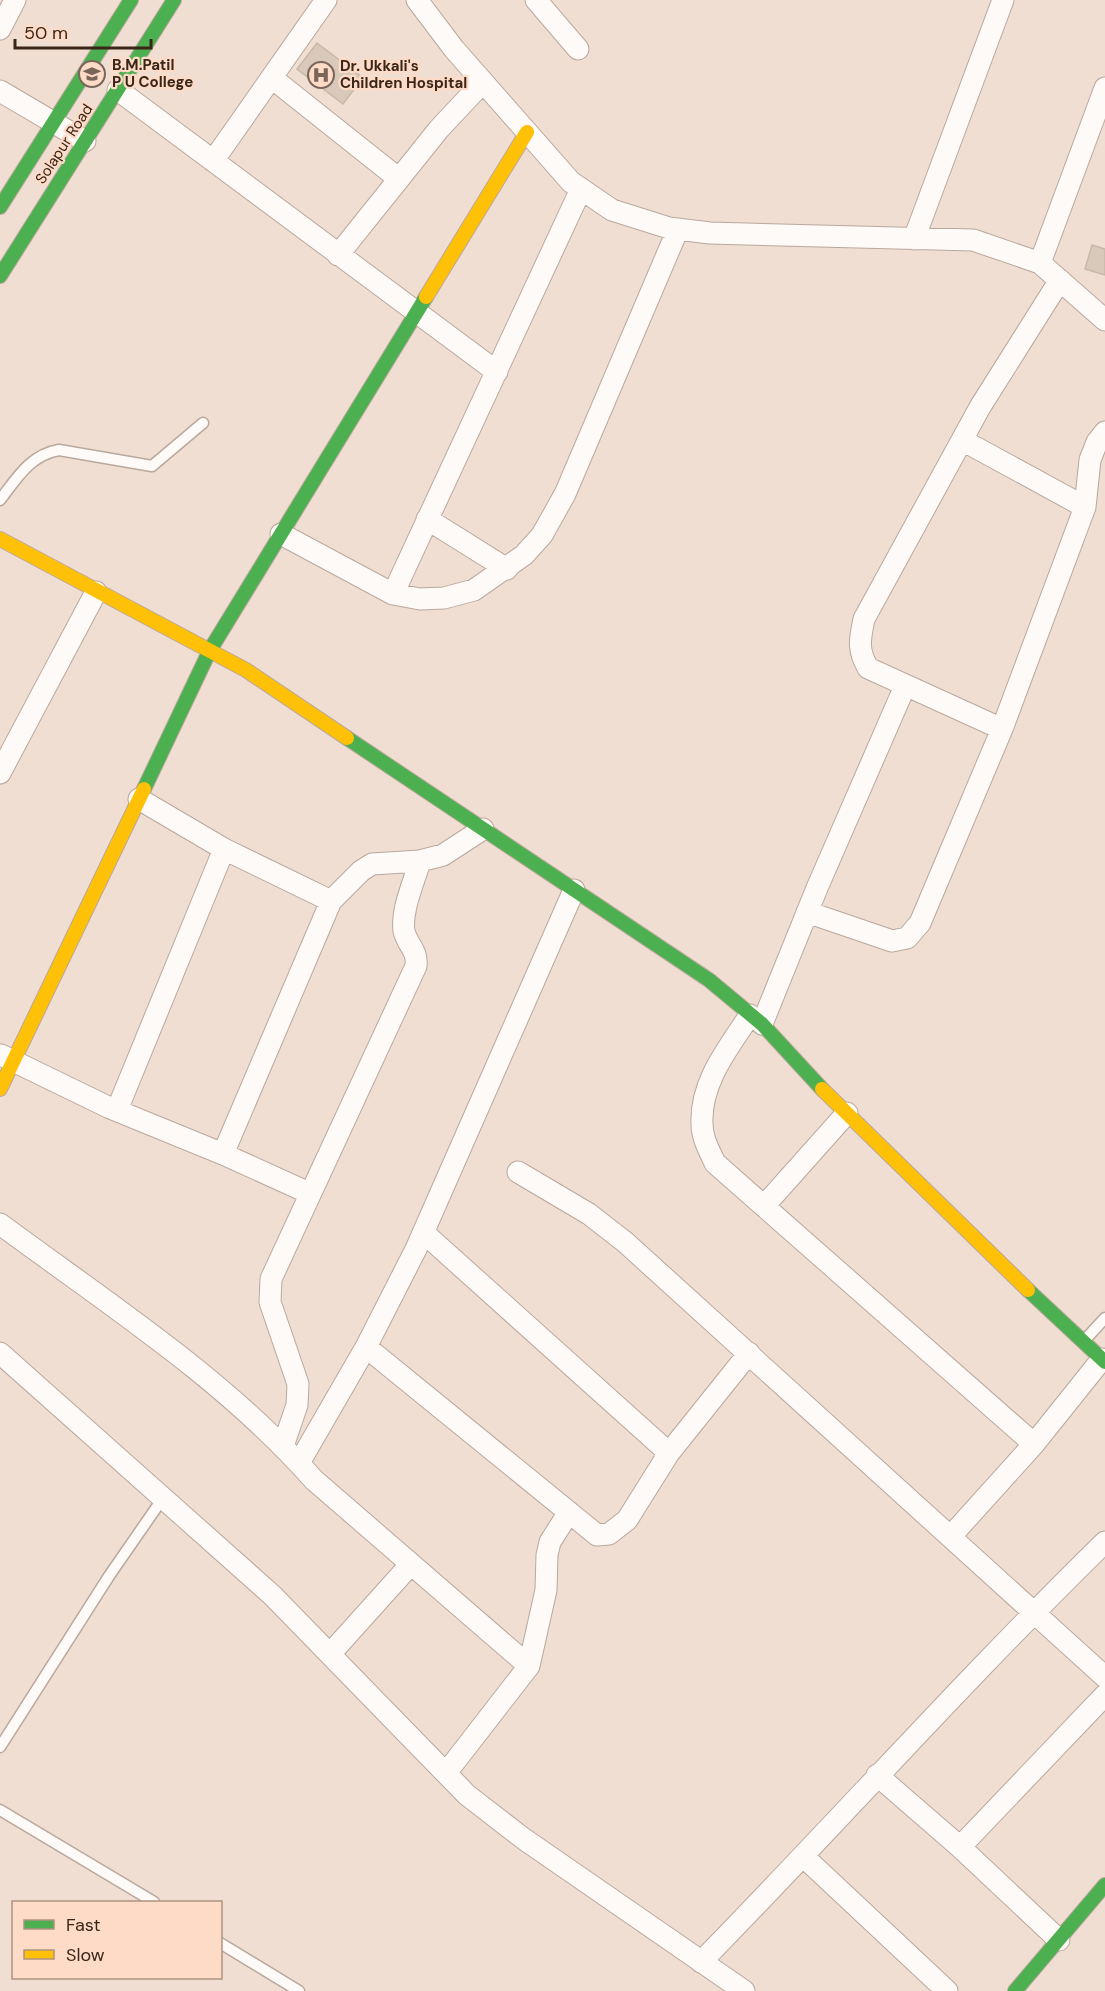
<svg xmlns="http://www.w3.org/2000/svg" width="1105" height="1991" viewBox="0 0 1105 1991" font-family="'DM Sans',sans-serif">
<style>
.building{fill:#d8c9ba;stroke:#c7b8aa;stroke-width:1.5}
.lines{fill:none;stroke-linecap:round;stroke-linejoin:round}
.lane-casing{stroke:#baa89d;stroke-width:13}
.street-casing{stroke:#baa89d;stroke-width:23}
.fast-casing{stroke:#baa89d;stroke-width:16}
.slow-casing{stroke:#baa89d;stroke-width:16}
.lane{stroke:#fdfaf8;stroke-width:10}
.street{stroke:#fdfaf8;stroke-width:21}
.fast{stroke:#4caf50;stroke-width:14}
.slow{stroke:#ffc107;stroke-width:14}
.labels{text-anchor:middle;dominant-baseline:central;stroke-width:4.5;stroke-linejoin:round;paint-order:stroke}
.poi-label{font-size:15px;font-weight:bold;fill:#3a2618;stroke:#fddbc6;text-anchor:start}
.street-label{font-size:15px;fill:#3a2618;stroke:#fddbc6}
</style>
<rect width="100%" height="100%" fill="#f0ded3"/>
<path class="building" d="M317,43L363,78L343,104L297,69Z
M1092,245L1105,249V275L1085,269Z"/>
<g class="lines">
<defs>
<path id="lane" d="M0,500C17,478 30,455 59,450L152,466L203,423
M1083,1342L1105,1318
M0,1747L109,1576L163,1498
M0,1810L154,1902
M220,1943L299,1991"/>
<path id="street" d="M417,0L454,49L571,182L612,210L669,228L710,233L973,240L1040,263L1105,320
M536,0L578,49
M0,29L15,0
M272,78L399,179
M118,90L497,372
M0,91L85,141
M213,161L326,0
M914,239L1003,0
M338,255L439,129L483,82
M1040,263L1105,88
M962,440L1085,507
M427,519L507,569
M281,534L393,594L420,599L444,598L474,590L524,555L542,535L565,494L678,229
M393,594L581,189
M1002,729L868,668C857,649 860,639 864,619L980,407L1060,280
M0,773L96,592
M139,799L224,849L331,901L361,871L372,864L420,861L443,855L483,829
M807,912L892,941L907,938L920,923L1002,729L1085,507L1090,460L1097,442L1105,432
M750,1015C729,1047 700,1082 702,1124C702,1138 709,1150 715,1163L1034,1444
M762,1024L817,888L905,686
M1,1055L108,1107L223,1154L309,1193
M117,1110L224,849
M223,1154L331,901
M518,1172L589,1214L625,1242L1105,1677
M764,1206L847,1113
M0,1224C108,1304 225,1379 314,1480L529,1666
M424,1233L669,1453
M366,1347L597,1535L609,1534L627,1520L669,1453L749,1353
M0,1353L272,1595L467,1795L524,1839L744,1991
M283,1446L297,1405L298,1384L270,1302L271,1279L416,966C418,950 407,945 404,931C401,910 414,882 420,861
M299,1463L366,1347L416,1249L574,890
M951,1536L1034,1444L1102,1359
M330,1654L411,1564
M446,1773L529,1666L546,1590L547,1555L550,1542L569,1512
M877,1775L960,1847L1059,1940
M960,1847L1105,1695
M804,1857L947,1991
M701,1962C837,1823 966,1678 1105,1542"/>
<path id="fast" d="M0,207L131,0
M0,276L174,0
M347,738L709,980L762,1024L822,1089
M144,789L210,650L426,297
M1028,1290L1105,1362
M1015,1991L1105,1885"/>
<path id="slow" d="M426,297L527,132
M0,539L246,670L347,738
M0,1089L144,789
M822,1089L1028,1290"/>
</defs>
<use href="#lane" class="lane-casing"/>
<use href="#street" class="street-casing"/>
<use href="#fast" class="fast-casing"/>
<use href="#slow" class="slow-casing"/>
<use href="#lane" class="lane"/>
<use href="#street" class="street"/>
<use href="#fast" class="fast"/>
<use href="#slow" class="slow"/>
</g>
<defs>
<symbol id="university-ring" viewBox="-11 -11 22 22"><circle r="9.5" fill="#fddbc6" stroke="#7a6659" stroke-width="1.5"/><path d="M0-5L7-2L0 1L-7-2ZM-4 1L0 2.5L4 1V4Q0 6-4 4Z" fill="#7a6659"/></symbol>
<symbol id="hospital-ring" viewBox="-11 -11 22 22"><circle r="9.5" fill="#fddbc6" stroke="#7a6659" stroke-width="1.5"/><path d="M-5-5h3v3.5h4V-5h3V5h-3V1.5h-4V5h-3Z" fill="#7a6659"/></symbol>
</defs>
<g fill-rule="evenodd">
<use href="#university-ring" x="77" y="59" width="30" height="30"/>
<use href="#hospital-ring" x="306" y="60" width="30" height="30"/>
</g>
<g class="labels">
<g class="poi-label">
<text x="112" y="65">B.M.Patil<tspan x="112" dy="17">P U College</tspan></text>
<text x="340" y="66">Dr. Ukkali's<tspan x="340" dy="17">Children Hospital</tspan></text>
</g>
<g class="street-label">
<text transform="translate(64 144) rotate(-57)">Solapur Road</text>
</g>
</g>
<rect x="12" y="1901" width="210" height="78" fill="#fddbc6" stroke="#af9380" stroke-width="1.5"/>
<rect x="24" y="1920" width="30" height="9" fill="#4caf50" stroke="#af9380" stroke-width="1.5"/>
<text x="66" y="1931" font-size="18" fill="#3a2618">Fast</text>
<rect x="24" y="1950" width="30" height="9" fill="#ffc107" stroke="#af9380" stroke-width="1.5"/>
<text x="66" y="1961" font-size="18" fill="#3a2618">Slow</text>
<path d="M15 39v9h136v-9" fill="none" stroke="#3a2618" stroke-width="3"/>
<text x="24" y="39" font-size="18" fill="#3a2618" stroke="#fddbc6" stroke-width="4.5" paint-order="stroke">50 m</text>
</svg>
